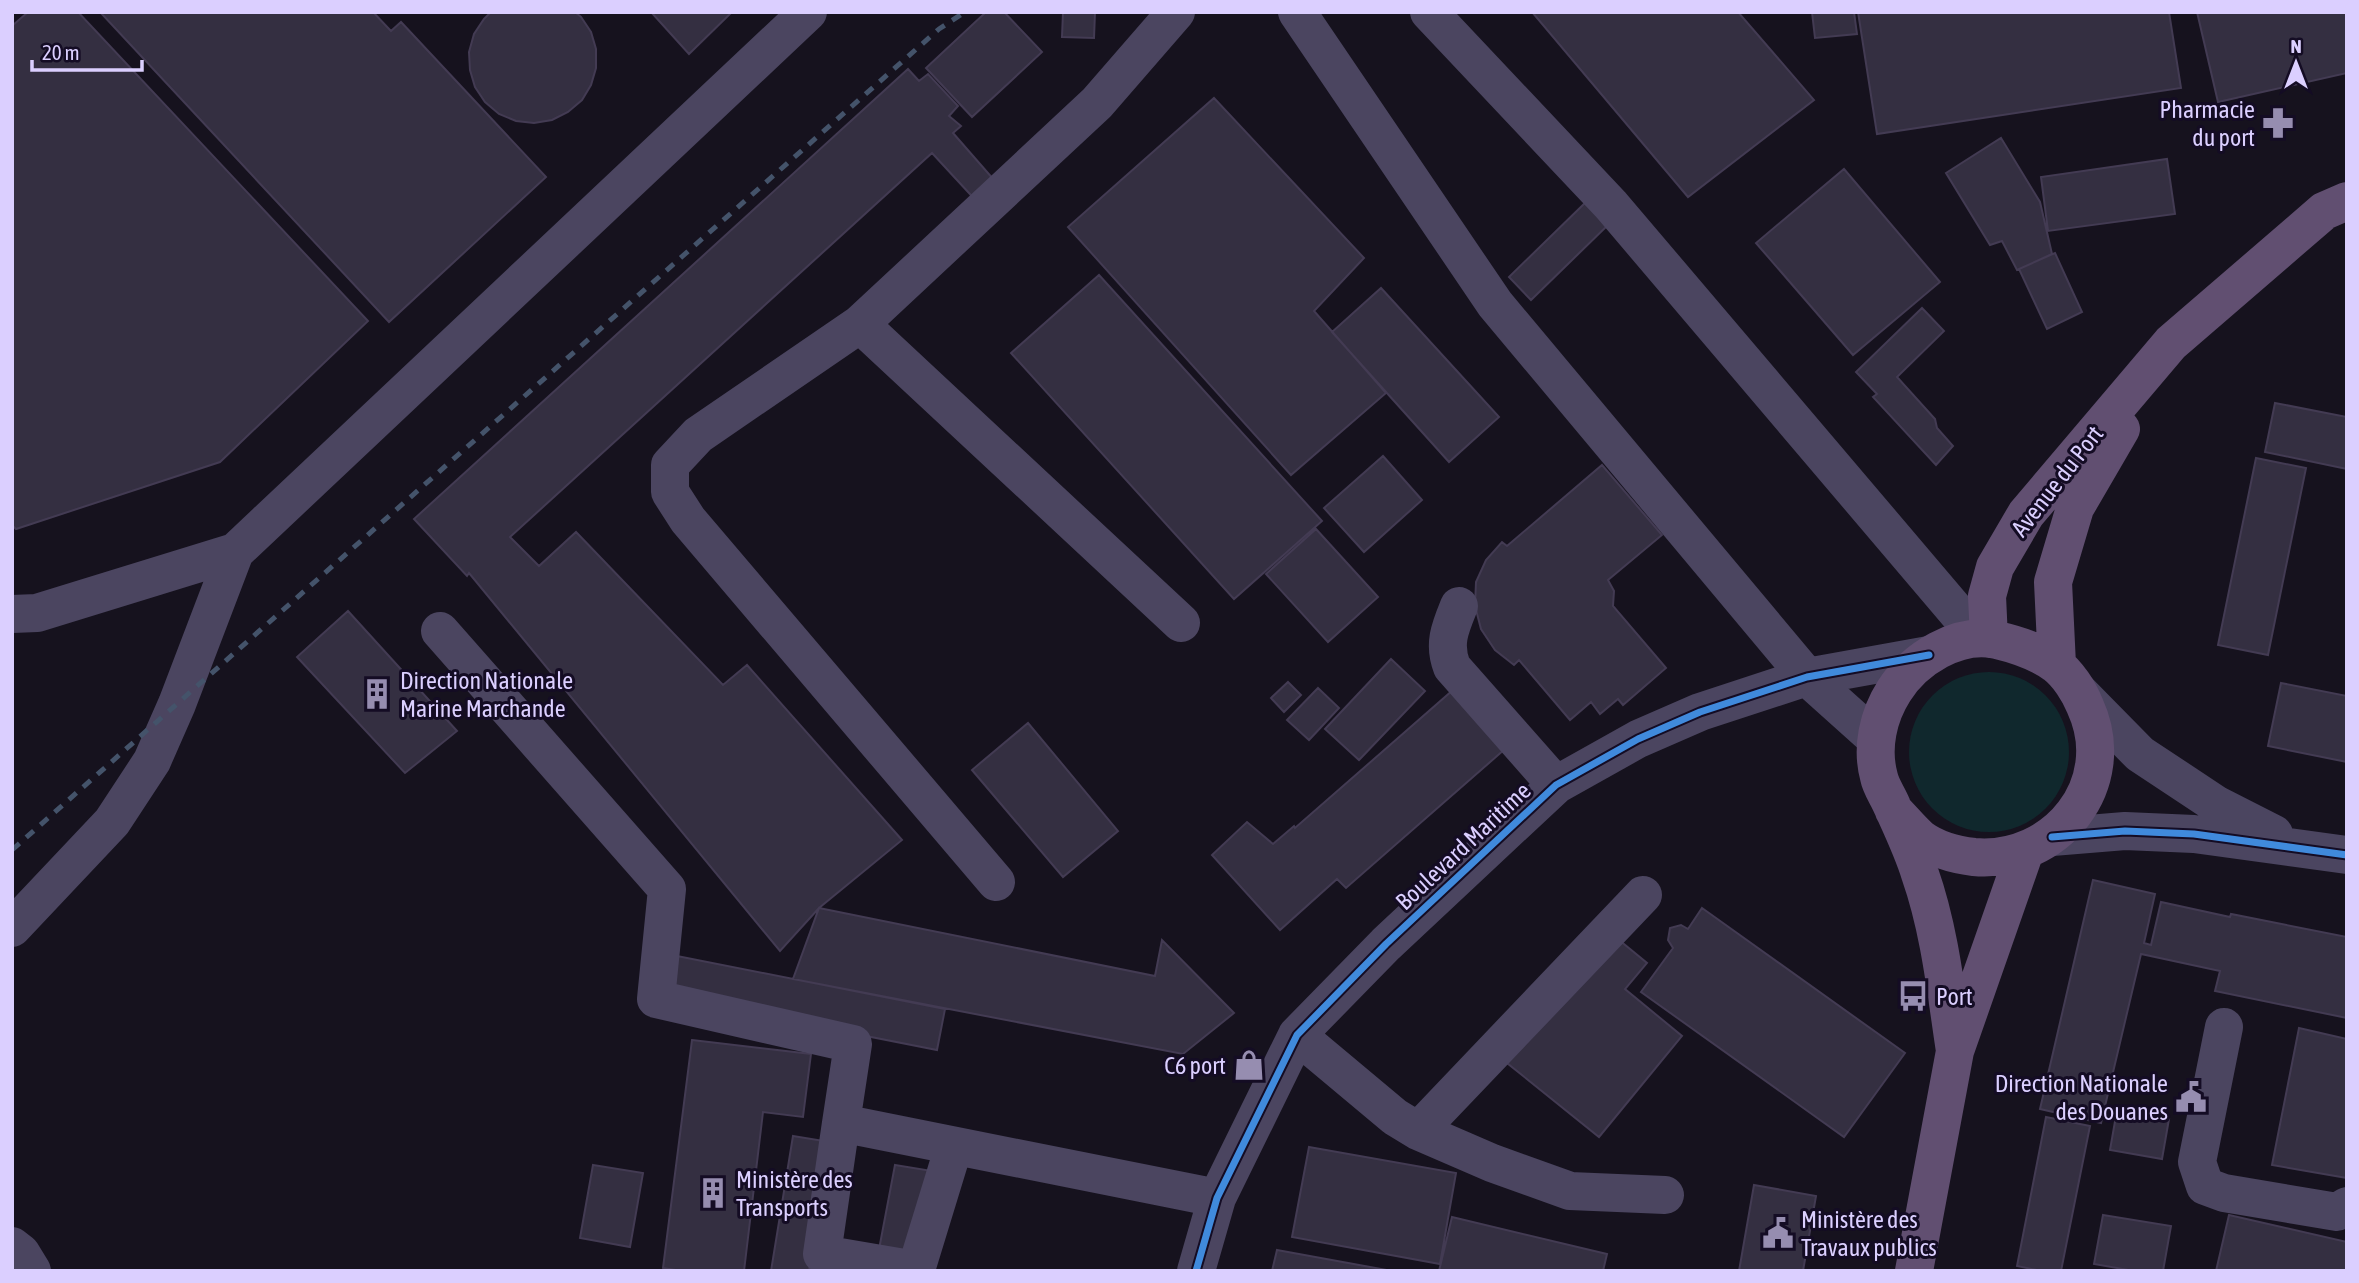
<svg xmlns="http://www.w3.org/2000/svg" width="2359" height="1283" viewBox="0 0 2359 1283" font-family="'Asap Condensed',sans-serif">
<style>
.grass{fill:#10282d}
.building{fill:#342f41;stroke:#433b53;stroke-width:2}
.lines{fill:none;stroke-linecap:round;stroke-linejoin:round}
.minor{stroke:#4b4560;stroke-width:38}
.major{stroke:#614f71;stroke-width:38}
.rail{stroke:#44536a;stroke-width:5;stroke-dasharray:10 9;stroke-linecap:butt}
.cycleway-casing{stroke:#140c24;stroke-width:11}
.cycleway{stroke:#408adc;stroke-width:7}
.labels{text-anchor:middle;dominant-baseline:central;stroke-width:6;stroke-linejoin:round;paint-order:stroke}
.poi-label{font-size:24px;fill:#dbcfff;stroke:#140c24;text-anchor:start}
.street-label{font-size:24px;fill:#dbcfff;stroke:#140c24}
</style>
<rect width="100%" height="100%" fill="#16121e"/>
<path class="grass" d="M1909 752a80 80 0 1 1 160 0a80 80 0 1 1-160 0Z"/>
<path class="building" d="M28,12H78L368,321L220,462L16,529L12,525V26Z
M100,12H373L391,31L401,22L546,177L389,322Z
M491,12H575L581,17L591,32L596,49V68L591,85L582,100L568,112L552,120L534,123L516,121L499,114L485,102L475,87L470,70L469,52L474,34L484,19Z
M651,12H732L689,54Z
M986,12H1004L1042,52L972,117L926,68Z
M1063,12H1095L1094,38L1062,37Z
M1532,12H1738L1814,100L1688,197Z
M1812,12H1854L1857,34L1815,38Z
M1858,12H2169L2181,88L1877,134Z
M2197,12H2347V73L2218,102Z
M908,69L919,81L928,74L958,106L949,116L961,126L953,133L1001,188L981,206L932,153L510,537L539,566L576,532L723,685L747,665L902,840L819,908L780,951L469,573L467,576L414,519Z
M1214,98L1364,258L1314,311L1386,393L1291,475L1068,227Z
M2001,138L2040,202L2052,254L2017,270L2002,241L1990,245L1946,173Z
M2167,159L2175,214L2048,231L2041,177Z
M1844,169L1940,282L1853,355L1756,243Z
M1586,202L1608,225L1531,300L1509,277Z
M2055,253L2082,312L2047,329L2019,269Z
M1099,275L1322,521L1234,599L1011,353Z
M1381,288L1499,417L1449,462L1332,332Z
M1922,308L1944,331L1897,377L1935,419L1937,428L1953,446L1936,465L1873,397L1877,394L1856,372Z
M2275,403L2347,417V469L2265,452Z
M1383,456L1422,500L1364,552L1324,508Z
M2256,458L2306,468L2268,655L2218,645Z
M1602,465L1662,535L1608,580L1614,591L1613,606L1666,668L1623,705L1618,699L1600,714L1591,702L1570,720L1519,660L1514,665L1495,650L1481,629L1475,606L1476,582L1486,560L1502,542L1507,546Z
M1316,529L1378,597L1328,642L1266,574Z
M348,611L457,731L405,773L297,657Z
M1391,659L1425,691L1359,760L1325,729Z
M1288,682L1301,695L1284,712L1271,698Z
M1461,683L1513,742L1346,888L1337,879L1280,930L1212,855L1247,822L1273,844L1294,826L1295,828Z
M2281,683L2347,696V762L2268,746Z
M1318,688L1339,708L1309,740L1287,720Z
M1028,723L1118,831L1063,877L972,770Z
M2093,880L2155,894L2144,943L2151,945L2161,902L2230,917L2231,914L2347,937V1018L2215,991L2220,971L2141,954L2101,1123L2040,1109Z
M819,908L1155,976L1162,940L1234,1013L1183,1054L793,979Z
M1702,908L1905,1053L1844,1137L1641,992L1673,948L1668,940L1670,928L1681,925L1688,929Z
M1613,935L1647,963L1625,989L1682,1036L1599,1137L1507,1063Z
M677,956L945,1009L937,1050L669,997Z
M2299,1028L2347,1039V1178L2272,1165Z
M692,1040L811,1054L803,1117L763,1112L744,1271H682L663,1268Z
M2117,1110L2169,1119L2162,1159L2110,1150Z
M2046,1117L2090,1126L2061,1271H2042L2017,1266Z
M793,1136L830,1142L809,1271H771Z
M1309,1147L1456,1173L1440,1264L1292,1237Z
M593,1165L643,1173L630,1247L580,1238Z
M895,1165L932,1171L914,1267L877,1260Z
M1754,1185L1816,1196L1803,1271H1739Z
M2103,1215L2171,1226L2163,1271H2134L2094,1264Z
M2229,1215L2347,1242V1271H2216Z
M1452,1217L1607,1254L1603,1271H1439Z
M1277,1250L1392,1271H1272Z"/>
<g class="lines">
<path class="minor" d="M1297,12L1495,304L1807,677L1875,738
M1429,12L1611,205L1978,637
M860,324L1181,623
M1459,606C1450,628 1443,644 1452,667L1556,785
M12,614L37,613L235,552L808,12
M440,631L667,889L656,999L853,1044L841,1123L1217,1198
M2078,691L2140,754L2217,805L2274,834
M2052,837L2125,831L2194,834L2347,855
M996,882L688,520L670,492V465L698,435L860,324L1097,103L1176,12
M12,928L112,822L152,761L177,704L235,552
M2224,1027L2197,1162L2205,1186L2224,1193L2337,1212L2347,1206
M1297,1035L1395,1117L1418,1131L1492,1163L1570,1191L1665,1195
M841,1123L822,1254L916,1270L954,1146
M1418,1131L1643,895
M12,1246L21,1253L32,1271
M1196,1271L1217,1198L1297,1035L1386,944L1556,785L1638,739L1700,712L1807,677L1929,655"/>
<path class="major" d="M1989,639L1987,596L1995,567L2026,514L2171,343L2324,211L2347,201
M2057,665L2053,582L2075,508L2121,429
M1894,811C1903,820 1911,830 1920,838C1935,849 1956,855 1974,857C2056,864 2121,784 2085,706C2079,691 2068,674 2055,664C2037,651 2018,645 1997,640C1958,631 1914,659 1894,691C1878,716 1871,748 1879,777C1881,787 1888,796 1892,806C1902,828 1913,851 1920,874C1940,931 1946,992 1955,1051
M1914,1271L1955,1051L2025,851"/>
<path class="rail" d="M12,850L939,29L965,12"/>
<defs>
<path id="cycleway" d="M2052,837L2125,831L2194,834L2347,855
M1196,1271L1217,1198L1297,1035L1386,944L1556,785L1638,739L1700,712L1807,677L1929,655"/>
</defs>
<use href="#cycleway" class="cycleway-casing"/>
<use href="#cycleway" class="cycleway"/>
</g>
<defs>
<symbol id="pharmacy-bare" viewBox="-9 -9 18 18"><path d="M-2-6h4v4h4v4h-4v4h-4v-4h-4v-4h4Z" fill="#968db0" stroke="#140c24" stroke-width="2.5" paint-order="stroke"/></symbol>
<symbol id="building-bare" viewBox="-9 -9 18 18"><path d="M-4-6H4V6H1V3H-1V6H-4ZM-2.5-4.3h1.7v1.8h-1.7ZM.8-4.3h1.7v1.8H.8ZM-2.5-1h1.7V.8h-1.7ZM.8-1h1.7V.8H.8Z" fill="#968db0" stroke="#140c24" stroke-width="2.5" paint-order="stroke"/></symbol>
<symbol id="bus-bare" viewBox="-9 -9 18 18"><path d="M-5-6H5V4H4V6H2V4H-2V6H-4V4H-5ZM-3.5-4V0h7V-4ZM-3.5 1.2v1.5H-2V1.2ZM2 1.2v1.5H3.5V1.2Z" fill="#968db0" stroke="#140c24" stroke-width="2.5" paint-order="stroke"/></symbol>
<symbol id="shop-bare" viewBox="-9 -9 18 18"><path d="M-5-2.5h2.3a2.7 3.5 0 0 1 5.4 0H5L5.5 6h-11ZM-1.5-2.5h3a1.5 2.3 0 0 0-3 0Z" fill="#968db0" stroke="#140c24" stroke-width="2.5" paint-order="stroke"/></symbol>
<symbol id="civic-bare" viewBox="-9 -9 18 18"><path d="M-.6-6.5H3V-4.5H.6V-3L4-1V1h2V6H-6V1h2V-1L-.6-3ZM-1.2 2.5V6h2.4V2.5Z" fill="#968db0" stroke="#140c24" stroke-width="2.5" paint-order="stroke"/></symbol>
</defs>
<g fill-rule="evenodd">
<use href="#pharmacy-bare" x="2256" y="101" width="44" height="44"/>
<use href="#building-bare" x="355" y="672" width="44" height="44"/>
<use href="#bus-bare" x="1891" y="974" width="44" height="44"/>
<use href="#shop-bare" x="1227" y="1043" width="44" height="44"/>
<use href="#civic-bare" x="2169" y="1075" width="44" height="44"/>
<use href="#building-bare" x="691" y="1171" width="44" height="44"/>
<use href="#civic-bare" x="1756" y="1211" width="44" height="44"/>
</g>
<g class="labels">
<g class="poi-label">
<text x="2255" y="109" text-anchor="end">Pharmacie<tspan x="2255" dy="28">du port</tspan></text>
<text x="400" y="680">Direction Nationale<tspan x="400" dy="28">Marine Marchande</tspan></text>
<text x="1936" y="996">Port</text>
<text x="1226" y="1065" text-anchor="end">C6 port</text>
<text x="2168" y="1083" text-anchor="end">Direction Nationale<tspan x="2168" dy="28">des Douanes</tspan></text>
<text x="736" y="1179">Ministère des<tspan x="736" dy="28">Transports</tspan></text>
<text x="1801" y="1219">Ministère des<tspan x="1801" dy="28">Travaux publics</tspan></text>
</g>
<g class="street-label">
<text transform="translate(2057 481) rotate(-52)">Avenue du Port</text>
<text transform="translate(1463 846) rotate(-43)">Boulevard Maritime</text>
</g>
</g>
<rect width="2359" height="1283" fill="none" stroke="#dbcfff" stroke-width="28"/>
<g transform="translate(2296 63)" stroke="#140c24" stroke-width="5" paint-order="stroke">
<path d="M0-5L12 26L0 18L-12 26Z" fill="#dbcfff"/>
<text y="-10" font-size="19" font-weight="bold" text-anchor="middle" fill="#dbcfff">N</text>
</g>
<path d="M32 60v10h110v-10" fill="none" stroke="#dbcfff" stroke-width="3.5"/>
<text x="42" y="60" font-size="21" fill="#dbcfff" stroke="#140c24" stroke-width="5" paint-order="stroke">20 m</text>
</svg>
